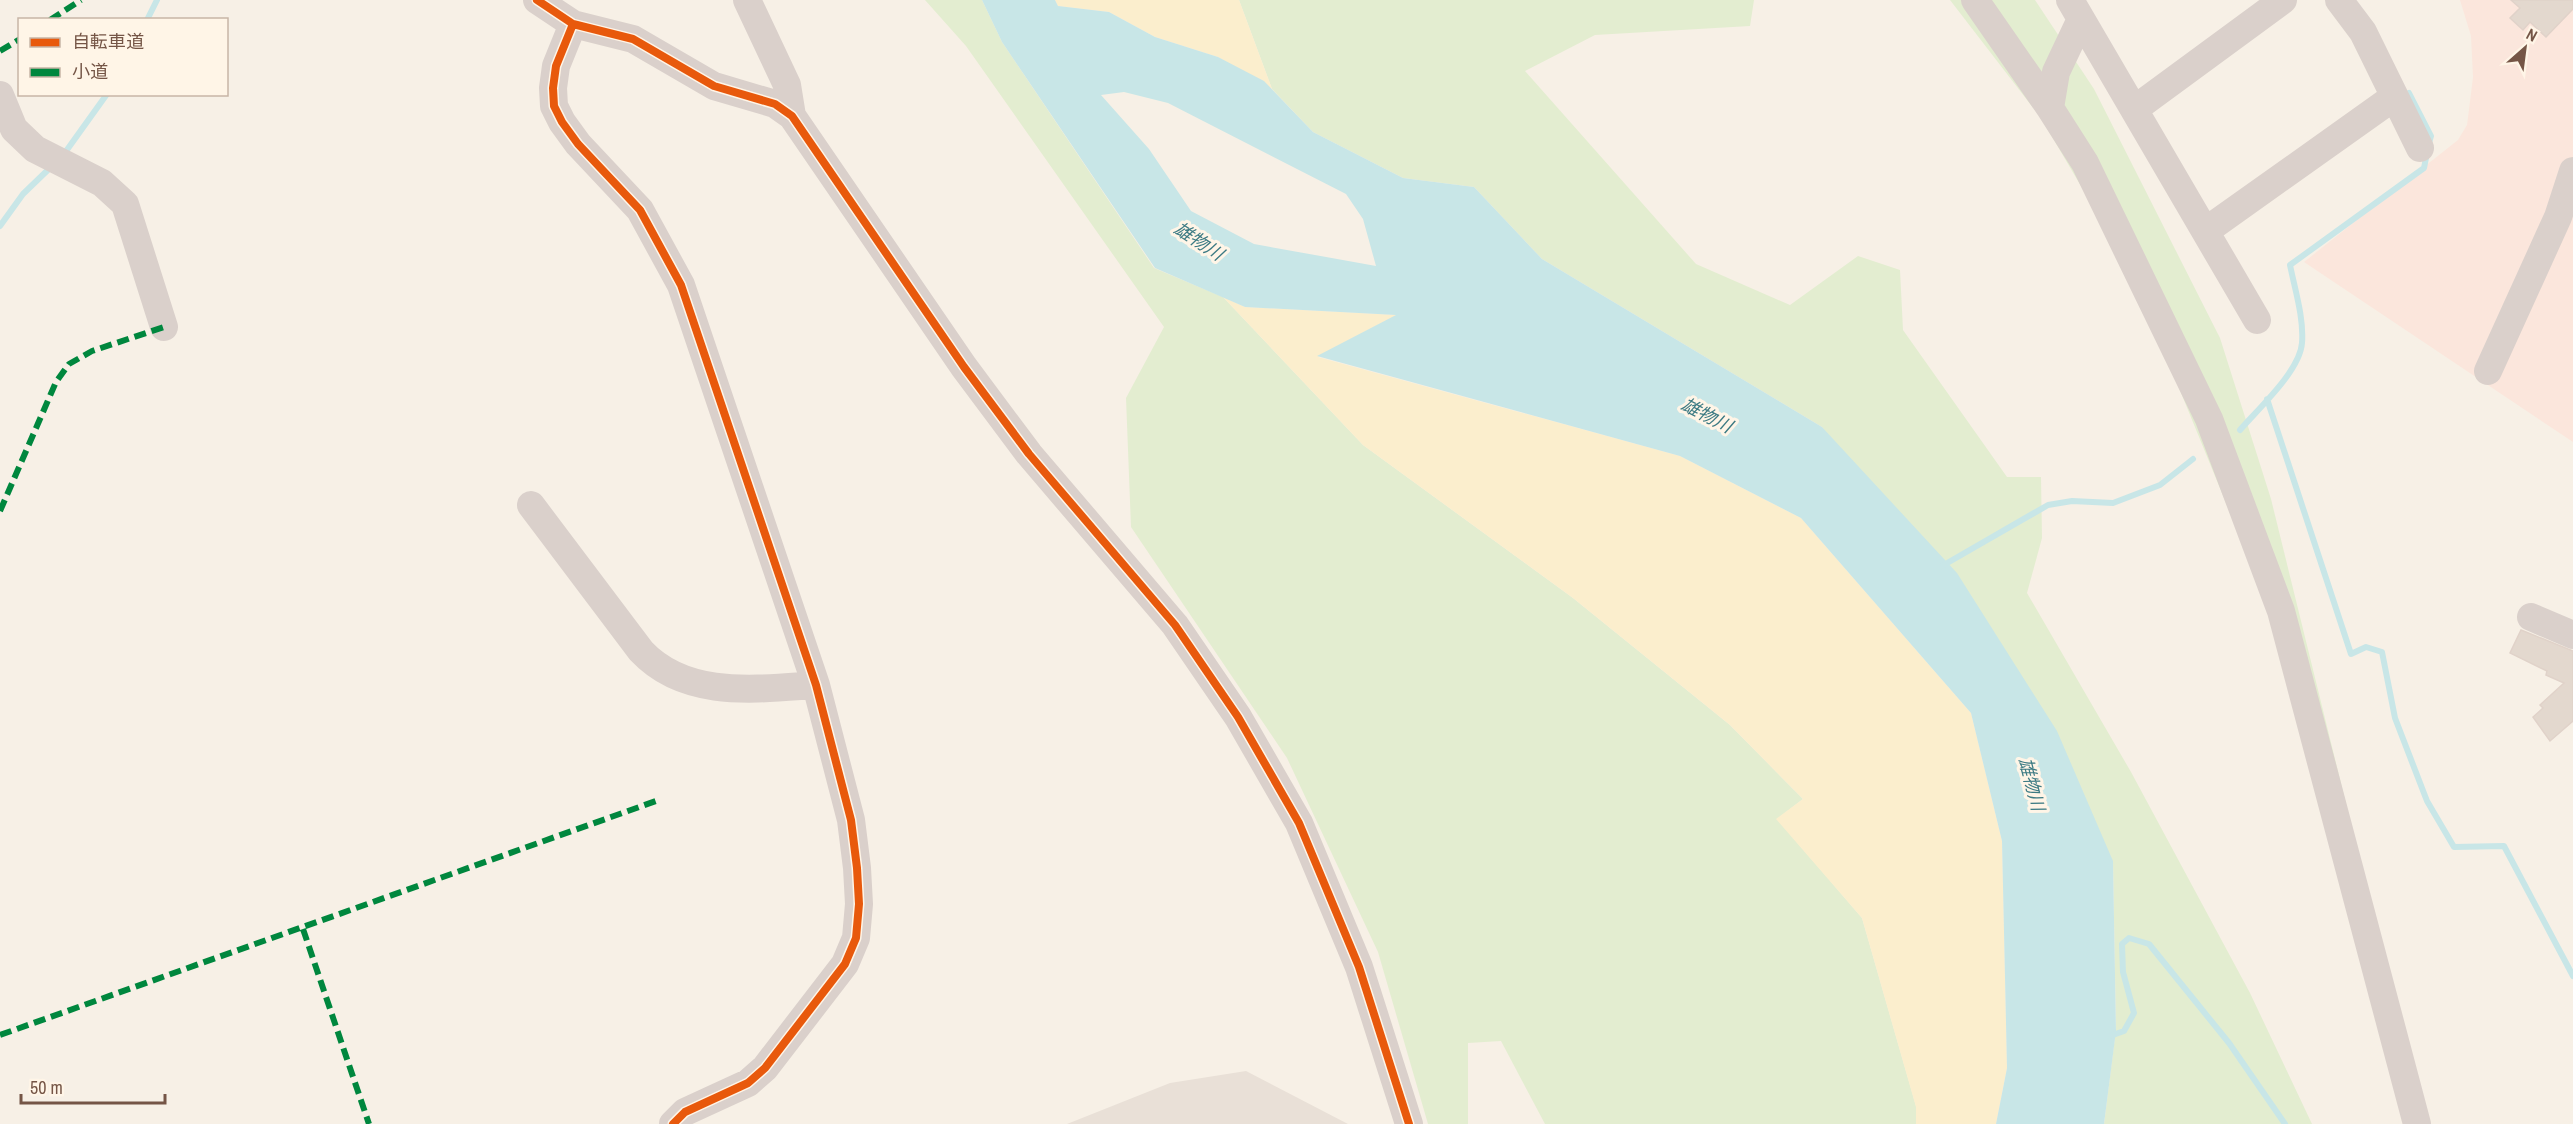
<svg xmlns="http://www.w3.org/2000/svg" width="2573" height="1124" viewBox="0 0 2573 1124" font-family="'Archivo Narrow','Noto Sans JP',sans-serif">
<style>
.commercial{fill:#fbe6dc}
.industrial{fill:#e9e0d7}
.green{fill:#e3edd0}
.sand{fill:#fbeecd}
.water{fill:#c8e6e7;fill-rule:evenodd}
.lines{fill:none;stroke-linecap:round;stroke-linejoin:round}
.stream{stroke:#c8e6e7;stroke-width:6}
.building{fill:#e3d8ce;stroke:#e0d2c9;stroke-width:1.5}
.minor{stroke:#dad0cb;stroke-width:28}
.quiet{stroke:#00873e;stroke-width:6;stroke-dasharray:12 6;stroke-linecap:butt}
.cycleway-casing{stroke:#fff5e7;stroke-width:11}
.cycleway{stroke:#e8590c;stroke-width:8}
.labels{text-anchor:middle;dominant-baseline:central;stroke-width:6;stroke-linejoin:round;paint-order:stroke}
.water-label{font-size:18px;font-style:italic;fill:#3c7a83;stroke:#fff5e7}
</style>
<rect width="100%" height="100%" fill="#f7f0e6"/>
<path class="commercial" d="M2460,0H2573V442L2304,262L2458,140L2467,125L2473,77L2471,36Z"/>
<path class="industrial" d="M1246,1071L1348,1124H1067L1170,1083Z"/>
<path class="green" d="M925,0H982L1002,42L1154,268L1223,297L1363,445L1573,598L1730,725L1803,799L1777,819L1862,918L1916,1106V1124H1545L1501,1041L1468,1043V1124H1428L1378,952L1287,758L1131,527L1126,398L1164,327L966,46Z
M1239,0H1754L1750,26L1595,35L1525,71L1696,264L1790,305L1858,256L1900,270L1903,330L2007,477H2041L2042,538L2027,593L2131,772L2250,993L2312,1124H2104L2116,1029L2113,862L1822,427L1542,259L1474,187L1403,178L1313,132L1272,89Z
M1950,0H2035L2094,89L2220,338L2271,499L2399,1019L2262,591L2132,273L2041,118Z"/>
<path class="sand" d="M1055,0H1239L1272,89L1218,57L1155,37L1109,12L1058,6Z
M1223,297L1245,307L1397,315L1318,357L1680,456L1801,518L1971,713L2002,841L2007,1068L1996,1124H1916V1107L1862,918L1776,819L1803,799L1730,725L1573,598L1363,445Z"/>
<path class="water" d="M982,0H1055L1058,6L1109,12L1155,37L1218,57L1264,81L1313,132L1403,178L1474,187L1542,259L1822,427L1957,573L2057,731L2113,861L2116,1031L2104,1124H1996L2007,1068L2002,841L1971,713L1801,518L1680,456L1317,356L1396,315L1245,307L1155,268L1002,42ZM1124,92L1168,103L1346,194L1363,219L1376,266L1254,244L1191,211L1149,149L1101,95Z"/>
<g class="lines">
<path class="stream" d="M147,20L157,0
M2409,93L2431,136L2429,143
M64,154L107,94
M0,226L23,194L53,165
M2267,399L2351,654L2366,647L2382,652L2395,718L2427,801L2454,847L2504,846L2573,976
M2240,430C2258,409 2300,371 2302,343C2304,318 2295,290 2290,265L2424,168L2427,153
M1942,566L2048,505L2072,501L2113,503L2160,485L2193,459
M2110,1036L2124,1031L2134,1013L2123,972L2122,944L2129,938L2149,944L2229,1043L2285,1124"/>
</g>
<path class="building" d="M2511,0H2573V9L2546,37L2530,22L2523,30L2510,18L2520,8Z
M2521,630L2573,651V721L2550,741L2533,717L2543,708L2540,705L2564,683L2546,675L2547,671L2510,653Z"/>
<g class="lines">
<path class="minor" d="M537,0L573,24L633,39L714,86L775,104L792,116L964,367L1029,454L1175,625L1238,717L1299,823L1359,967L1409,1124
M747,0L787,85L792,116
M1975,0L2050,108L2085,163L2209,419L2281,611L2417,1124
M2070,0L2257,320
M2339,0L2363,32L2420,148
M573,24L556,66L553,88L554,106L562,122L578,144L640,210L681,285L816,685L851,820L857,868L859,904L856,938L845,964L765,1068L748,1083L685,1112L673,1124
M0,95L14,129L35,149L102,183L125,204L164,327
M2050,108L2056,72L2081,19
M2136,108L2283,0
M2207,230L2394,97
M2488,371L2558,217L2573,171
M531,505L641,651C686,699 756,689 816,685
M2531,617L2573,635"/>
<path class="quiet" d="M50,20L81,0
M0,51L20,39
M0,511L56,382L69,364L92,351L164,327
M303,929L369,1124
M0,1035L656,801"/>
<defs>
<path id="cycleway" d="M537,0L573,24L633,39L714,86L775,104L792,116L964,367L1029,454L1175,625L1238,717L1299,823L1359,967L1409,1124
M573,24L556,66L553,88L554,106L562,122L578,144L640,210L681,285L816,685L851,820L857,868L859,904L856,938L845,964L765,1068L748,1083L685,1112L673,1124"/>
</defs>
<use href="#cycleway" class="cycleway-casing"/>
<use href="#cycleway" class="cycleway"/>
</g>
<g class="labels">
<g class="water-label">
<text transform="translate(1199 241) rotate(33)">雄物川</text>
<text transform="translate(1707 415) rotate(27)">雄物川</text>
<text transform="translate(2032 784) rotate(75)">雄物川</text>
</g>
</g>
<rect x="18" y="18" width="210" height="78" fill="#fff5e7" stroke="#c8b5a7" stroke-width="1.5"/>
<rect x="30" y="38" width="30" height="9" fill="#e8590c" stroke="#c8b5a7" stroke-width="1.5"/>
<text x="72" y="48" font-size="18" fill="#755546">自転車道</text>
<rect x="30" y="68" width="30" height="9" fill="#00873e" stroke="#c8b5a7" stroke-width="1.5"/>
<text x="72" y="78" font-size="18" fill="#755546">小道</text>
<g transform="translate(2525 48) rotate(28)" stroke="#fff5e7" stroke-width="4.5" paint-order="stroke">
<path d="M0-4.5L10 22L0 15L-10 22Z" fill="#755546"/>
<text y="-9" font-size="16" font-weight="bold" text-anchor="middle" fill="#755546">N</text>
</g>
<path d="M21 1094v9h144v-9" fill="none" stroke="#755546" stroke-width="3"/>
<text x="30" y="1094" font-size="18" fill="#755546" stroke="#fff5e7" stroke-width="4.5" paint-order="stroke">50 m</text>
</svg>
